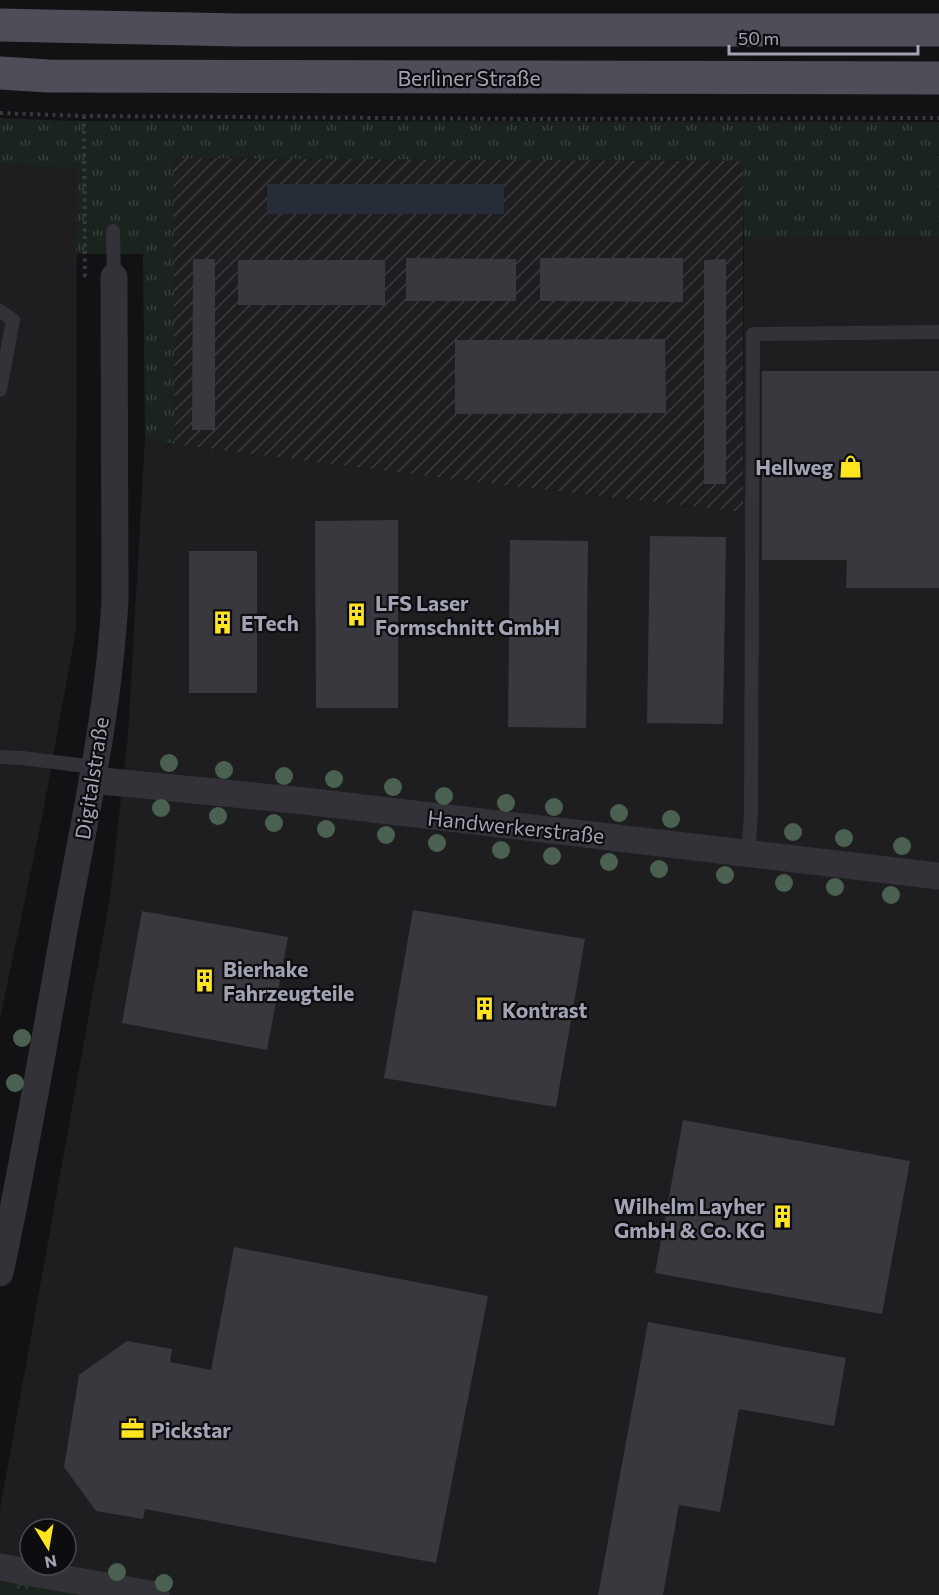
<svg xmlns="http://www.w3.org/2000/svg" width="939" height="1595" viewBox="0 0 939 1595" font-family="Commissioner,sans-serif">
<style>
.built{fill:#1e1d20;fill-rule:evenodd}
.industrial{fill:url(#industrial-furrows)}
.grass{fill:url(#grass-tufts)}
.park{fill:url(#park-crowns)}
.water{fill:#272d38}
.building{fill:#39383e}
.lines{fill:none;stroke-linecap:round;stroke-linejoin:round}
.path{stroke:#38393f;stroke-width:4;stroke-dasharray:3 4.5;stroke-linecap:butt}
.service{stroke:#333238;stroke-width:14}
.minor{stroke:#333238;stroke-width:27}
.primary{stroke:#4e4e58;stroke-width:33}
.tree{fill:#4a6151}
.labels{text-anchor:middle;dominant-baseline:central;stroke-width:4.5;stroke-linejoin:round;paint-order:stroke}
.street-label{font-size:21px;fill:#a2a3b5;stroke:#0d0c0e}
.poi-label{font-size:21px;font-weight:bold;fill:#a2a3b5;stroke:#0d0c0e;text-anchor:start}
</style>
<defs>
<pattern id="industrial-furrows" width="10" height="10" patternUnits="userSpaceOnUse" patternTransform="scale(1.5)"><rect width="10" height="10" fill="#1e1d20"/><path d="M-1 1l2-2M0 10L10 0M9 11l2-2" fill="none" stroke="#3c3b3e"/></pattern>
<pattern id="grass-tufts" width="24" height="20" patternUnits="userSpaceOnUse" patternTransform="scale(1.5)"><rect width="24" height="20" fill="#1b231e"/><path d="M3 7l-1-3M5 7V3M7 7l1-3M15 17l-1-3M17 17v-4M19 17l1-3" fill="none" stroke="#39403c"/></pattern>
<pattern id="park-crowns" width="20" height="18" patternUnits="userSpaceOnUse" patternTransform="scale(1.5)"><rect width="20" height="18" fill="#1b231e"/><path d="M2 6a3 3 0 1 1 6 0M12 15a3 3 0 1 1 6 0" fill="none" stroke="#39403c"/></pattern>
</defs>
<rect width="100%" height="100%" fill="#121113"/>
<path class="built" d="M0,164L77,169L76,629L43,813L0,1019Z
M939,237V1595H0V1509L110,897L128,736L145,438L175,444L442,475L469,481L743,512L744,238ZM30,1529H66V1565H30Z"/>
<path class="industrial" d="M172,158L743,161V512L469,481L175,444Z"/>
<path class="grass" d="M0,118L72,121L939,122V237L744,238L742,161L173,158L175,444L145,438L143,254H76L77,169L0,164Z"/>
<path class="park" d="M0,1580L95,1595H0Z"/>
<path class="water" d="M267,184H504V214H267Z"/>
<path class="building" d="M406,258L516,259V301H406Z
M540,258H683V302L540,301Z
M193,259H215V430H192Z
M726,259V484H704V260Z
M238,260H385V305H238Z
M665,339L666,413L455,414V340Z
M762,371H939V588H846L847,560H762Z
M398,520V708H316L315,521Z
M650,536L726,537L723,724L647,723Z
M510,540L588,541L586,728L508,727Z
M189,551H257V693H189Z
M413,910L585,939L556,1107L384,1078Z
M142,911L288,937L267,1050L122,1023Z
M683,1120L910,1161L882,1314L655,1273Z
M234,1247L488,1296L436,1563L145,1509L143,1519L96,1511L64,1467L79,1375L127,1341L172,1349L170,1362L211,1370Z
M648,1322L846,1358L834,1426L739,1409L720,1512L679,1505L663,1595H598Z"/>
<g class="lines">
<path class="path" d="M0,113L84,116L537,119L939,118
M84,116L85,276H90"/>
<path class="service" d="M113,231L114,277
M0,311L13,320L0,390
M0,757L22,758L94,767
M748,853L751,815L753,334L939,332"/>
<path class="minor" d="M92,780L305,801L939,876
M0,1273C25,1156 45,1038 66,920C86,814 109,708 115,600L114,277
M0,1567L156,1595"/>
<path class="primary" d="M0,25L239,30H939
M0,73L48,76L939,78"/>
</g>
<g class="tree">
<circle cx="169" cy="763" r="9"/>
<circle cx="224" cy="770" r="9"/>
<circle cx="284" cy="776" r="9"/>
<circle cx="334" cy="779" r="9"/>
<circle cx="393" cy="787" r="9"/>
<circle cx="444" cy="796" r="9"/>
<circle cx="506" cy="803" r="9"/>
<circle cx="554" cy="807" r="9"/>
<circle cx="161" cy="808" r="9"/>
<circle cx="619" cy="813" r="9"/>
<circle cx="218" cy="816" r="9"/>
<circle cx="671" cy="819" r="9"/>
<circle cx="274" cy="823" r="9"/>
<circle cx="326" cy="829" r="9"/>
<circle cx="793" cy="832" r="9"/>
<circle cx="386" cy="835" r="9"/>
<circle cx="844" cy="838" r="9"/>
<circle cx="437" cy="843" r="9"/>
<circle cx="902" cy="846" r="9"/>
<circle cx="501" cy="850" r="9"/>
<circle cx="552" cy="856" r="9"/>
<circle cx="609" cy="862" r="9"/>
<circle cx="659" cy="869" r="9"/>
<circle cx="725" cy="875" r="9"/>
<circle cx="784" cy="883" r="9"/>
<circle cx="835" cy="887" r="9"/>
<circle cx="891" cy="895" r="9"/>
<circle cx="22" cy="1038" r="9"/>
<circle cx="15" cy="1083" r="9"/>
<circle cx="117" cy="1572" r="9"/>
<circle cx="164" cy="1583" r="9"/>
</g>
<defs>
<symbol id="shop-bare" viewBox="-9 -9 18 18"><path d="M-5-2.5h2.3a2.7 3.5 0 0 1 5.4 0H5L5.5 6h-11ZM-1.5-2.5h3a1.5 2.3 0 0 0-3 0Z" fill="#ffe51e" stroke="#0d0c0e" stroke-width="2.5" paint-order="stroke"/></symbol>
<symbol id="building-bare" viewBox="-9 -9 18 18"><path d="M-4-6H4V6H1V3H-1V6H-4ZM-2.5-4.3h1.7v1.8h-1.7ZM.8-4.3h1.7v1.8H.8ZM-2.5-1h1.7V.8h-1.7ZM.8-1h1.7V.8H.8Z" fill="#ffe51e" stroke="#0d0c0e" stroke-width="2.5" paint-order="stroke"/></symbol>
<symbol id="office-bare" viewBox="-9 -9 18 18"><path d="M-6-3h4V-5.5h4V-3h4V5H-6ZM-1-4.5V-3h2v-1.5ZM-6 0V1H6V0Z" fill="#ffe51e" stroke="#0d0c0e" stroke-width="2.5" paint-order="stroke"/></symbol>
</defs>
<g fill-rule="evenodd">
<use href="#shop-bare" x="834" y="450" width="33" height="33"/>
<use href="#building-bare" x="340" y="598" width="33" height="33"/>
<use href="#building-bare" x="206" y="606" width="33" height="33"/>
<use href="#building-bare" x="188" y="964" width="33" height="33"/>
<use href="#building-bare" x="468" y="992" width="33" height="33"/>
<use href="#building-bare" x="766" y="1200" width="33" height="33"/>
<use href="#office-bare" x="116" y="1412" width="33" height="33"/>
</g>
<g class="labels">
<g class="street-label">
<text x="469" y="77">Berliner Straße</text>
<text transform="translate(91 778) rotate(-81)">Digitalstraße</text>
<text transform="translate(516 826) rotate(6)">Handwerkerstraße</text>
</g>
<g class="poi-label">
<text x="833" y="466" text-anchor="end">Hellweg</text>
<text x="375" y="602">LFS Laser<tspan x="375" dy="24">Formschnitt GmbH</tspan></text>
<text x="241" y="622">ETech</text>
<text x="223" y="968">Bierhake<tspan x="223" dy="24">Fahrzeugteile</tspan></text>
<text x="502" y="1009">Kontrast</text>
<text x="765" y="1205" text-anchor="end">Wilhelm Layher<tspan x="765" dy="24">GmbH &amp; Co. KG</tspan></text>
<text x="151" y="1429">Pickstar</text>
</g>
</g>
<g transform="translate(48 1547) rotate(169)"><circle r="28" fill="#0d0c0e" stroke="#494851" stroke-width="1.5"/>
<path d="M0-4.5L10 22L0 15L-10 22Z" fill="#ffe51e"/>
<text y="-9" font-size="16" font-weight="bold" text-anchor="middle" fill="#a2a3b5">N</text>
</g>
<path d="M729 45v9h189v-9" fill="none" stroke="#a2a3b5" stroke-width="3"/>
<text x="738" y="45" font-size="18" fill="#a2a3b5" stroke="#0d0c0e" stroke-width="4.5" paint-order="stroke">50 m</text>
</svg>
